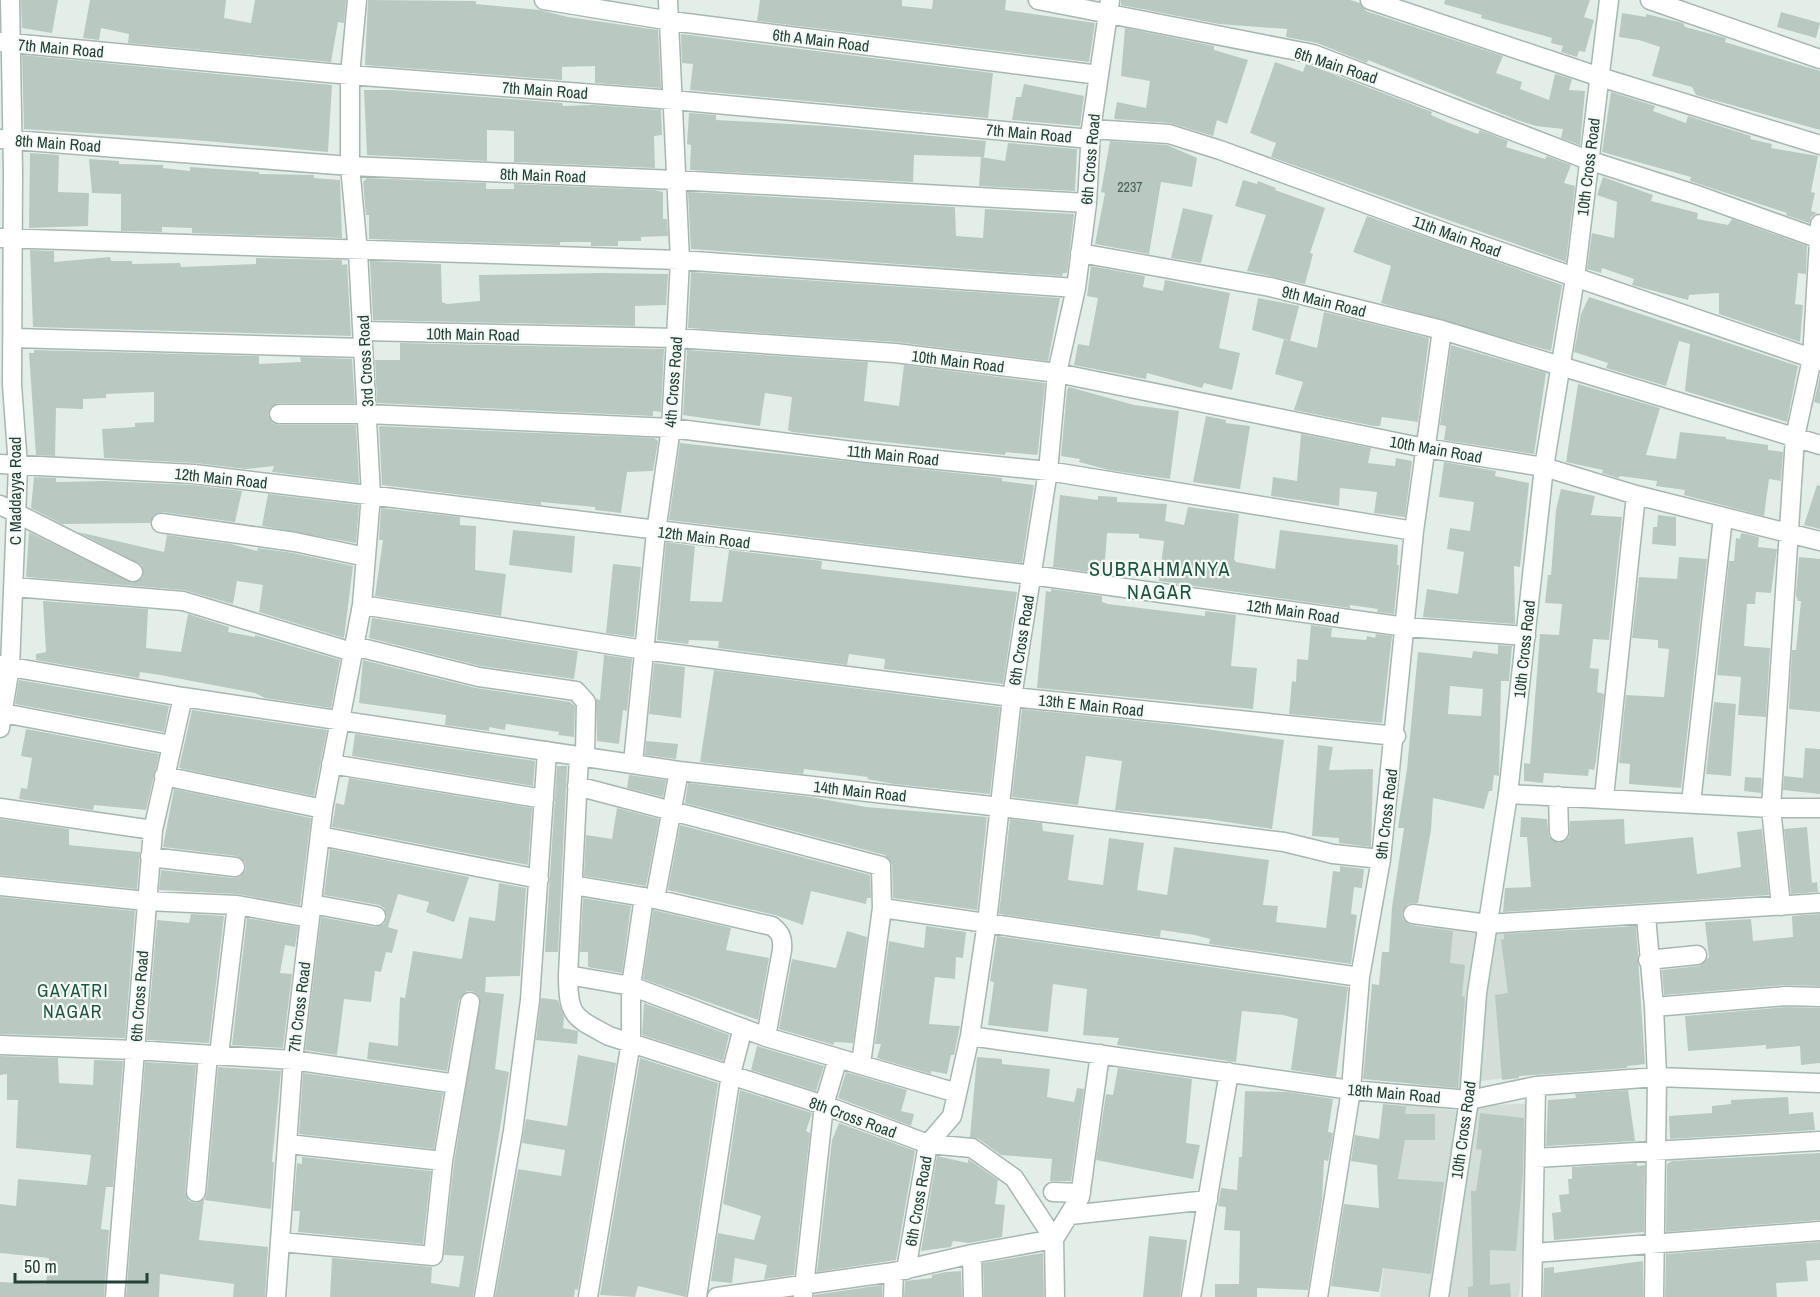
<svg xmlns="http://www.w3.org/2000/svg" width="1820" height="1297" viewBox="0 0 1820 1297" font-family="'Archivo Narrow',sans-serif">
<style>
.built{fill:#d2ded7}
.building{fill:#b9c9c1;fill-rule:evenodd}
.lines{fill:none;stroke-linecap:round;stroke-linejoin:round}
.street-casing{stroke:#a6b7b0;stroke-width:21}
.secondary-casing{stroke:#a2baaf;stroke-width:21}
.street{stroke:#fff;stroke-width:18}
.secondary{stroke:#fff;stroke-width:18}
.labels{text-anchor:middle;dominant-baseline:central;stroke-width:4.5;stroke-linejoin:round;paint-order:stroke}
.number-label{font-size:14px;fill:#486359}
.street-label{font-size:16px;fill:#234136;stroke:#f5faf7}
.neighbourhood-label{font-size:18px;letter-spacing:1.5px;fill:#1e5441;stroke:#f5faf7}
.quarter-label{font-size:20px;letter-spacing:1.5px;fill:#1e5441;stroke:#f5faf7}
</style>
<rect width="100%" height="100%" fill="#e4eee9"/>
<path class="built" d="M1431,923L1482,929L1463,1096L1413,1090Z
M1559,927L1565,976L1548,1072L1475,1082L1493,930Z
M1405,1103L1459,1111L1436,1297H1380Z
M1534,1103L1519,1297H1447L1474,1106Z"/>
<path class="building" d="M21,0H58L52,33L22,28Z
M90,0H226L224,18L251,23L255,0H346L344,23L338,22L331,62L128,43L129,34L101,28L99,40L83,38Z
M368,0L476,1V4L540,10L568,17L658,30L661,88L595,83V66L562,67V80L365,65Z
M760,0H902V6L932,9L933,0H1006L1005,10L1095,23L1089,62L757,21Z
M1121,0H1350L1360,3L1366,11L1503,56L1496,73L1522,82L1520,89L1549,100L1555,74L1572,79L1569,90L1585,91L1580,145L1561,138L1563,129L1536,126L1517,120L1368,60L1367,63L1317,43L1286,37L1287,29L1219,24L1121,5Z
M1445,0H1590L1584,17L1594,20L1585,52L1579,51L1577,57L1561,52L1563,46L1551,43L1552,38L1481,18L1482,15L1444,4Z
M1781,12L1820,23L1816,38L1777,27Z
M1622,13L1646,17V14L1683,23L1685,27L1726,38L1725,42L1820,71V130L1696,95L1692,87L1652,76L1660,47L1639,40L1619,37Z
M1125,28L1214,46V50L1248,60L1227,124L1217,120L1213,136L1170,123L1114,119L1117,102L1146,108L1150,81L1121,76Z
M681,34L993,73L988,118L690,90L693,64L682,63Z
M22,55L332,85L328,152L183,139L24,129Z
M1275,62L1303,72L1306,64L1310,65L1432,112L1431,115L1449,123L1478,134L1480,130L1508,141L1506,147L1545,159L1547,156L1571,165L1564,183L1575,186L1566,262L1271,157L1276,143L1250,133Z
M1024,84L1084,96L1080,126L1012,120L1016,97H1021Z
M364,90H392L562,103L563,106L593,105L661,110L662,135L654,136L655,168L514,162V131L487,130V161L367,155Z
M1611,92L1655,106L1653,111L1686,123L1688,116L1751,136L1750,139L1772,144L1771,148L1818,156L1811,192L1815,193L1811,211L1817,213L1811,217L1809,223L1786,215L1787,213L1690,181L1691,177L1602,152Z
M689,113L716,115V120L826,126L986,141L984,157L914,155L913,182L690,170L691,145L687,144Z
M1110,141L1167,145L1197,158L1192,187L1161,182L1149,254L1095,244L1105,193L1101,192Z
M1008,143L1077,149L1075,191L979,186L981,157L1005,161Z
M30,153L59,155L58,192L89,193L88,226L29,228Z
M89,159L119,161V164L163,165V168L190,171V167L259,172V174L314,175V178L340,180L342,238L192,233V228L162,227V232L121,231V194L92,193Z
M1603,177L1653,195L1651,201L1698,213L1697,219L1728,225L1732,219L1807,246L1806,274L1798,273L1795,304L1803,305L1800,342L1719,314V293L1689,295L1688,300L1632,285L1634,279L1602,268L1601,273L1587,269L1592,233L1614,238L1617,202L1597,195Z
M367,178L486,183V189H514V184L655,190L663,192V219H667L668,236L641,237V241H618V246H591V242H560V245L369,239V215H366L363,182Z
M1243,180L1257,184L1258,181L1276,188L1275,190L1325,208L1310,253L1313,254L1305,284L1247,271L1266,215L1235,206Z
M688,192L955,207L956,236L983,238L985,209L1074,214L1067,273H1063L1062,276L691,249Z
M1183,208L1213,215L1201,263L1171,258Z
M1367,216L1562,285L1551,351L1381,303L1391,266L1353,252Z
M30,250L54,251V262L110,257L111,261H132V264L180,263L181,267L256,264V258L342,260V265L347,264L351,336L33,327Z
M370,261L441,264L442,302L447,304L480,301L479,275L603,273L668,274L666,305L635,306V326L373,320Z
M1091,266L1145,276L1143,287L1163,291L1165,280L1230,293L1219,348L1240,353L1232,390L1204,383L1202,388L1147,373L1146,379L1074,365L1078,344L1089,346L1098,298L1087,296Z
M691,273V272L1060,298L1048,361L896,342L688,328Z
M1589,297L1798,366L1787,422L1685,391L1690,344L1679,341L1666,386L1606,368L1608,363L1574,352L1581,314Z
M1258,298L1299,306L1290,341L1252,330Z
M1324,312L1429,338L1418,422L1382,417L1380,426H1374L1294,410L1303,382L1275,374L1284,339L1317,348Z
M400,343L664,349L661,412L653,411V416L377,403L375,360H400Z
M1451,345L1546,373L1534,454L1444,440L1446,426L1440,425Z
M34,350L259,356V364L301,362L300,357L352,359L355,403H278L270,408L268,415L273,423L279,425H356L359,483L272,472L274,466L246,469L195,463L104,458L102,429L135,427V423L154,422V392L106,394V398L83,399V409L56,408L55,456L36,455L29,353H34Z
M687,350L868,362L864,401L899,406L904,365L1045,383L1038,452L1037,455L1006,452L1005,455L792,432L788,430L792,397L765,393L760,426L683,415Z
M1820,375V404L1814,402Z
M1578,384L1660,408L1646,455L1676,459L1680,432L1726,437V439L1768,445V450L1783,452L1781,481L1769,479L1764,516L1684,495L1685,490L1656,486L1657,481L1620,476L1618,478L1602,473L1603,470L1566,462Z
M1069,387L1134,405L1179,411L1170,479L1109,470L1079,462L1080,459L1061,456L1067,390Z
M1206,416L1226,420V423L1250,426L1240,489L1193,482Z
M379,426L654,438L658,441L653,471L627,472L621,513L595,510V507L541,502V505L382,485Z
M1301,434L1371,448L1368,463L1395,466L1396,458L1412,461L1405,517L1374,513L1377,492L1340,488L1339,506L1271,496L1273,477L1297,481Z
M680,443L1002,478V481L1034,485L1022,563L669,520Z
M1444,462L1496,471L1495,476L1529,483L1520,567L1514,566L1515,624L1423,617L1427,589L1458,594L1464,552L1447,549L1450,528L1470,531L1474,502L1439,497Z
M34,477L56,478V482L105,481L193,485L242,491L235,522L162,512L153,516L150,523L62,524L31,508Z
M1817,485L1820,486V529L1804,525Z
M1561,489L1595,496L1591,515L1622,517L1609,640L1593,639L1590,668L1599,669L1597,692L1604,694L1596,761L1594,770L1589,769L1588,776L1544,773L1543,783L1524,781V763L1530,764L1540,634L1559,635L1562,604L1545,603L1548,575H1551L1556,510Z
M268,494L359,505L356,543L262,526Z
M1060,495L1098,500V496L1117,497V502L1167,504L1165,521L1184,525L1188,507L1239,514L1234,559L1236,562L1275,569L1280,530L1398,545L1397,565H1399L1394,614L1377,612L1378,609L1350,605V608L1159,581L1164,541L1139,538V534L1107,533L1104,574L1053,567Z
M381,508L460,517V525L476,526L475,570L506,574L501,616L375,596L383,540H379Z
M1658,515L1676,517V546L1652,544L1653,527H1657Z
M513,530L575,536L572,573L509,565Z
M29,532L133,583L143,577L142,565L78,532L164,552L167,535L231,544L257,551L258,548L293,553L353,566L344,638L259,612L263,585L237,581L233,604L184,590L26,577Z
M1741,533L1759,537L1758,547L1777,549L1771,593L1756,592L1755,604H1747L1744,646L1770,648L1766,717L1738,715L1741,677L1717,675L1729,561H1734L1736,538L1740,539Z
M666,542L695,546L690,601L722,602L729,550L822,561L821,569L1017,592L1003,684L884,669L885,659L849,654L847,665L718,648L719,641L689,640L688,644L657,640Z
M1679,557L1707,559L1681,788L1629,784L1630,764L1619,763L1626,695L1664,697L1669,649L1658,648V640L1632,638L1639,577L1677,579Z
M1799,557L1820,559V712L1789,709L1792,650H1796L1801,601H1798L1796,595Z
M613,564L641,567L634,637L606,633Z
M1051,589L1102,596V602L1108,604L1205,616V611L1236,615L1231,666L1257,668L1253,709L1037,688L1046,591L1051,592Z
M43,601L148,609L146,648L181,652L188,614L229,627L228,632L255,637V635L340,660L331,708L265,698L255,693L160,675L140,672L139,678L36,660V654L46,652Z
M372,618L578,651L574,679L481,666L369,638Z
M1311,625L1332,628L1331,637L1366,640L1367,636L1375,638L1376,634L1392,636L1382,723L1289,714L1292,681L1296,682L1297,659L1308,660Z
M1498,645L1512,646L1509,681H1501L1499,776L1494,775L1492,791H1489L1484,809L1433,798L1431,830L1418,903L1408,904L1402,913L1403,919L1411,925L1453,931L1450,963L1465,965L1462,996L1465,997L1458,1088L1363,1079L1372,984L1379,985L1382,952H1389L1392,907L1404,828H1398L1407,769L1418,652L1472,658L1473,651L1498,654ZM1450,686L1483,689L1481,716L1448,714Z
M604,655L632,659L627,711L623,710L619,744L597,741L596,699L600,700Z
M363,660L476,688L570,702L575,706L574,737L558,735L559,732L506,724L505,730L489,727V731L445,725L446,715L359,703Z
M654,663L685,667L681,718L649,714Z
M714,670L1000,707L990,794L894,784L867,779L868,777L804,769L803,774L700,762Z
M19,680L169,706L164,732L15,704Z
M1714,702L1736,704L1731,776L1706,774Z
M1022,709L1177,725L1284,740L1272,829L1208,819L1115,810L1122,761L1086,756L1078,805L1012,797Z
M192,710L327,730L314,796L179,768Z
M26,729L159,754L146,810L94,805L93,810L19,799L21,788L27,789L32,758L21,756Z
M355,734L535,761L533,786L352,756Z
M646,741L678,744L676,759L645,755Z
M1318,745L1333,747L1329,770L1373,769L1371,847L1339,843V838L1312,836Z
M1805,748L1820,749V794L1783,790L1784,776L1803,778Z
M557,766H567L558,952H545Z
M629,775L666,780L663,797L627,788Z
M1745,777L1762,778L1761,793L1744,791Z
M349,778L532,808L528,865L332,827L336,803L344,805Z
M688,783L811,797L866,807L987,817L977,910L893,898L892,865L885,855L685,803Z
M174,789L311,818L300,905L237,894L159,890L161,870L234,878L240,877L246,869L245,862L236,856L163,847Z
M617,808L659,819L646,886L584,876L586,835L612,839Z
M1521,817L1547,819L1549,837L1559,843L1569,837L1570,821L1624,819L1625,844L1693,837L1697,874L1741,867L1737,832L1762,829L1769,895L1503,912L1505,888L1531,887L1527,837H1520Z
M0,819L69,829V845L140,852L137,889L0,875Z
M1010,819L1042,823L1043,831L1074,835L1068,880L1103,885L1109,838L1144,843L1137,890L1167,895L1174,847L1269,860L1263,905L1278,906L1276,922L1326,928L1333,871L1340,872V866L1364,869L1362,888L1354,887L1351,914L1357,915L1351,964L1209,944L1210,939L1195,935L1161,930L1160,937L999,914Z
M680,825L870,875L871,898H867L866,904L811,891L803,925L775,915L668,890Z
M1807,827L1812,883L1817,882L1818,892L1791,894L1784,829Z
M330,849L469,877L454,922L426,912L429,902L398,894L388,927L398,930L392,953L386,952L381,972L375,971L371,1002L344,999L337,1055L305,1050L321,917L375,927L384,924L387,917L384,908L379,905L324,895Z
M499,883L526,888L520,976L486,977L485,992L504,994L495,1069L509,1072L473,1297H330L332,1258L432,1267L431,1283L459,1287L464,1256L444,1255L454,1163L480,998L472,991H467L459,1000L447,1071L367,1059L369,1042L398,1046L400,997L405,998L413,951L462,959L469,917L495,921Z
M0,897L135,911L125,1038L0,1034Z
M583,898L631,906L622,973L588,967V952H580Z
M653,910L731,928L726,950L769,958L758,1020L643,979Z
M191,914L224,916L209,1043L147,1040L157,920L189,923Z
M1820,914V986L1785,985L1664,995L1662,970L1699,966L1709,957L1705,922L1751,919L1753,941L1793,937L1792,916Z
M247,918L298,927L295,947L285,945L280,973L292,974L283,1048L232,1045Z
M926,926L966,932L963,958L956,957L955,979L935,977L929,1024L960,1026L954,1055H951L947,1074L931,1071V1074L877,1058L881,1044H875L889,941L924,948Z
M1636,926L1645,1064L1627,1066V1068L1519,1076V1078L1502,1080L1495,995L1508,993L1501,940L1504,939V934Z
M847,931L867,937L853,1043L834,1042V1045L779,1029L792,959L836,968Z
M997,936L1348,987L1336,1077L1291,1070L1298,1019L1283,1015L1242,1011L1236,1062L1117,1045L1119,1038L1083,1035L1087,989L1053,984L1048,1032L988,1025L994,982L990,981Z
M541,998L558,1000L564,1017L563,1028L578,1031L577,1044L536,1040Z
M644,1003L729,1035L723,1061L642,1035Z
M1786,1007L1820,1008V1063L1801,1065L1800,1046L1766,1049V1045L1688,1051L1685,1016Z
M757,1046L824,1066L816,1091L751,1070Z
M578,1055L616,1063L578,1290L575,1289L574,1297H495L518,1169L561,1176L565,1150L522,1143L526,1119L567,1126Z
M0,1056L58,1058L59,1083L93,1085L94,1060L123,1061L113,1187H106L101,1229L109,1230L104,1297H0V1282L46,1284L49,1258L0,1253V1204L16,1206L18,1179L87,1185L91,1155L16,1148L18,1100H7V1074L0,1075Z
M977,1057L1002,1059V1064L1050,1069L1047,1097L1074,1102L1077,1088L1084,1089L1071,1181H1050L1052,1159L1001,1155L979,1139L970,1137Z
M640,1058L718,1083L686,1297L638,1286L635,1297L600,1295Z
M145,1062L196,1065L185,1191L189,1201L196,1203L205,1199L207,1193L218,1067L281,1071L272,1162H274L271,1209L204,1200L199,1240L268,1247L265,1297H233L234,1284L160,1274L159,1297H126Z
M1118,1068L1192,1079L1186,1143L1200,1145L1193,1179L1096,1160L1106,1094L1113,1095Z
M846,1072L907,1090L901,1111L914,1114L911,1126L838,1098Z
M303,1073L443,1093L434,1149L299,1134Z
M740,1090L812,1113L806,1131L810,1133L794,1275L764,1279L767,1265L735,1258L732,1283L711,1281L718,1233L754,1240L761,1216L723,1204Z
M1628,1090L1635,1141L1546,1146L1548,1100L1576,1098L1575,1094Z
M1245,1091L1288,1092L1333,1099L1328,1132L1333,1133L1329,1157L1328,1161L1324,1160L1322,1201L1308,1290L1257,1288V1297H1215V1284H1239L1240,1231L1224,1230L1226,1207L1218,1206L1221,1188L1237,1190L1239,1157H1242Z
M1788,1097L1789,1114L1813,1112L1815,1130L1670,1139L1669,1116L1712,1113V1106L1731,1104V1100Z
M1383,1104L1406,1106L1405,1114H1435V1140H1405L1398,1179L1444,1182L1431,1274L1383,1268L1379,1292L1331,1286L1344,1204L1379,1208L1377,1165L1351,1161L1355,1135L1379,1139Z
M1480,1113L1524,1118L1523,1172L1516,1251L1490,1250V1285L1510,1283L1511,1297H1468V1287L1473,1286L1471,1191H1476L1482,1150L1476,1149Z
M839,1123L915,1151L896,1260L817,1272L832,1140Z
M1820,1153V1220L1666,1232L1667,1164L1672,1161Z
M937,1156L968,1163V1159L998,1180L995,1204L1005,1205L1002,1237L969,1243L953,1241L951,1247L921,1251Z
M302,1157L431,1171L423,1244L298,1232L300,1211H293L297,1163L302,1164Z
M1637,1163V1166L1645,1165L1644,1232L1554,1240L1552,1213L1561,1212L1559,1195L1569,1194L1568,1179H1572V1167Z
M1149,1236L1187,1240L1180,1297H1143Z
M1820,1242V1260L1806,1261L1808,1281L1776,1283L1777,1297H1665L1666,1254Z
M1043,1253L1044,1297H984L983,1263Z
M1643,1261V1297H1543L1544,1268L1554,1267V1273Z
M961,1271L962,1297H904L905,1281L932,1278V1275L946,1272Z
M882,1285V1297H814V1295Z"/>
<g class="lines">
<defs>
<path id="street" d="M544,0L671,21L1099,75
M1038,0L1313,54L1588,160L1694,194L1820,239
M1370,0L1600,77L1820,145
M1650,0L1820,59
M0,42L350,75L673,100L1090,139
M1091,129L1169,134L1220,150L1452,235L1820,361
M0,139L350,166L675,180L1087,203
M0,238L680,260L1076,288
M1080,253L1270,287L1442,330L1820,445
M363,331L676,338L895,353L1057,373L1425,448L1544,467L1636,495L1820,541
M14,338L362,348
M279,414H368L671,428L868,453L1048,471L1414,531
M0,464L194,474L1031,575L1406,627L1526,636
M0,505L133,572
M161,523L295,542L366,557
M14,587L183,601L352,652
M362,605L644,650L1012,697L1396,736
M354,646L479,677L576,691L586,702L585,756
M0,665L183,697L679,771L1001,807L1284,842L1333,854L1381,859
M3,713L171,745
M0,728L10,667L18,466L12,385L13,171L10,0
M579,756L568,975C568,1017 574,1017 609,1036L824,1105L928,1144L972,1148L1014,1178L1054,1239L1055,1297
M633,763L656,532L671,428L676,338L680,260L668,0
M331,764L544,799
M164,776L323,809
M577,786L881,866L882,908L1360,977
M1508,794L1771,808H1820
M1558,796L1559,832
M1604,797L1636,495
M1691,803L1723,517
M0,808L153,830
M320,836L539,879
M150,857L235,867
M573,885L655,899L772,926C781,933 783,938 782,950L766,1037
M0,886L146,901L237,905L219,1055
M655,899L679,771
M312,904L376,916
M237,905L310,918
M1781,906L1771,808L1795,437L1812,359L1820,224
M1413,914L1488,924L1820,903
M1646,916L1654,1007L1657,1077L1654,1297
M1648,960L1697,955
M568,975L631,986L766,1037L957,1093
M1654,1007L1786,996L1820,997
M970,1036L1351,1090L1469,1100L1536,1086L1657,1077L1820,1083
M0,1045L135,1050L293,1060L456,1084
M861,1064L882,908
M288,1144L443,1161L470,1002
M1536,1158L1820,1141
M196,1192L208,1055
M1053,1192L1081,1193
M1070,1215L1208,1200
M281,1242L433,1256L443,1161
M1534,1253L1820,1231
M972,1254L973,1297
M906,1270L928,1144L952,1116L970,1036L987,922L1012,697L1048,471L1057,373L1076,288L1087,203L1091,129L1110,0
M803,1296L824,1105L838,1058
M115,1297L153,830L183,697
M276,1297L293,1060L323,809L362,605L371,495L358,252L350,166V75L357,0
M484,1297L513,1131L530,1000L547,751
M588,1297L631,1042V986L644,897
M697,1297L731,1074L743,1028
M717,1297L894,1272L972,1254L1054,1239L1080,1197L1100,1054
M893,1297L894,1272
M1191,1297L1229,1072
M1318,1297L1351,1090L1360,977L1381,859L1414,531L1442,330
M1532,1297L1536,1086"/>
<path id="secondary" d="M1439,1297L1469,1100L1477,993L1508,794L1544,467L1575,278L1609,0"/>
</defs>
<use href="#street" class="street-casing"/>
<use href="#secondary" class="secondary-casing"/>
<use href="#street" class="street"/>
<use href="#secondary" class="secondary"/>
</g>
<g class="labels">
<g class="number-label">
<text x="1130" y="187">2237</text>
</g>
<g class="street-label">
<text transform="translate(821 40) rotate(7)">6th A Main Road</text>
<text transform="translate(61 48) rotate(5)">7th Main Road</text>
<text transform="translate(1336 65) rotate(18)">6th Main Road</text>
<text transform="translate(545 90) rotate(4)">7th Main Road</text>
<text transform="translate(1029 133) rotate(5)">7th Main Road</text>
<text transform="translate(58 143) rotate(4)">8th Main Road</text>
<text transform="translate(1090 159) rotate(-85)">6th Cross Road</text>
<text transform="translate(1588 167) rotate(-83)">10th Cross Road</text>
<text transform="translate(543 175) rotate(2)">8th Main Road</text>
<text transform="translate(1457 236) rotate(20)">11th Main Road</text>
<text transform="translate(1324 301) rotate(14)">9th Main Road</text>
<text transform="translate(473 334) rotate(1)">10th Main Road</text>
<text transform="translate(365 361) rotate(-93)">3rd Cross Road</text>
<text transform="translate(958 361) rotate(7)">10th Main Road</text>
<text transform="translate(673 382) rotate(-86)">4th Cross Road</text>
<text transform="translate(1436 449) rotate(10)">10th Main Road</text>
<text transform="translate(893 455) rotate(6)">11th Main Road</text>
<text transform="translate(221 478) rotate(6)">12th Main Road</text>
<text transform="translate(15 491) rotate(-90)">C Maddayya Road</text>
<text transform="translate(704 537) rotate(7)">12th Main Road</text>
<text transform="translate(1293 611) rotate(8)">12th Main Road</text>
<text transform="translate(1021 640) rotate(-81)">6th Cross Road</text>
<text transform="translate(1524 649) rotate(-84)">10th Cross Road</text>
<text transform="translate(1091 705) rotate(6)">13th E Main Road</text>
<text transform="translate(860 791) rotate(6)">14th Main Road</text>
<text transform="translate(1386 814) rotate(-83)">9th Cross Road</text>
<text transform="translate(139 996) rotate(-86)">6th Cross Road</text>
<text transform="translate(299 1007) rotate(-83)">7th Cross Road</text>
<text transform="translate(1394 1093) rotate(5)">18th Main Road</text>
<text transform="translate(853 1117) rotate(20)">8th Cross Road</text>
<text transform="translate(1463 1130) rotate(-82)">10th Cross Road</text>
<text transform="translate(918 1201) rotate(-80)">6th Cross Road</text>
</g>
<g class="neighbourhood-label">
<text x="73" y="990">GAYATRI<tspan x="73" dy="21">NAGAR</tspan></text>
</g>
<g class="quarter-label">
<text x="1160" y="568">SUBRAHMANYA<tspan x="1160" dy="23">NAGAR</tspan></text>
</g>
</g>
<path d="M15 1273v9h132v-9" fill="none" stroke="#234136" stroke-width="3"/>
<text x="24" y="1273" font-size="18" fill="#234136" stroke="#f5faf7" stroke-width="4.5" paint-order="stroke">50 m</text>
</svg>
